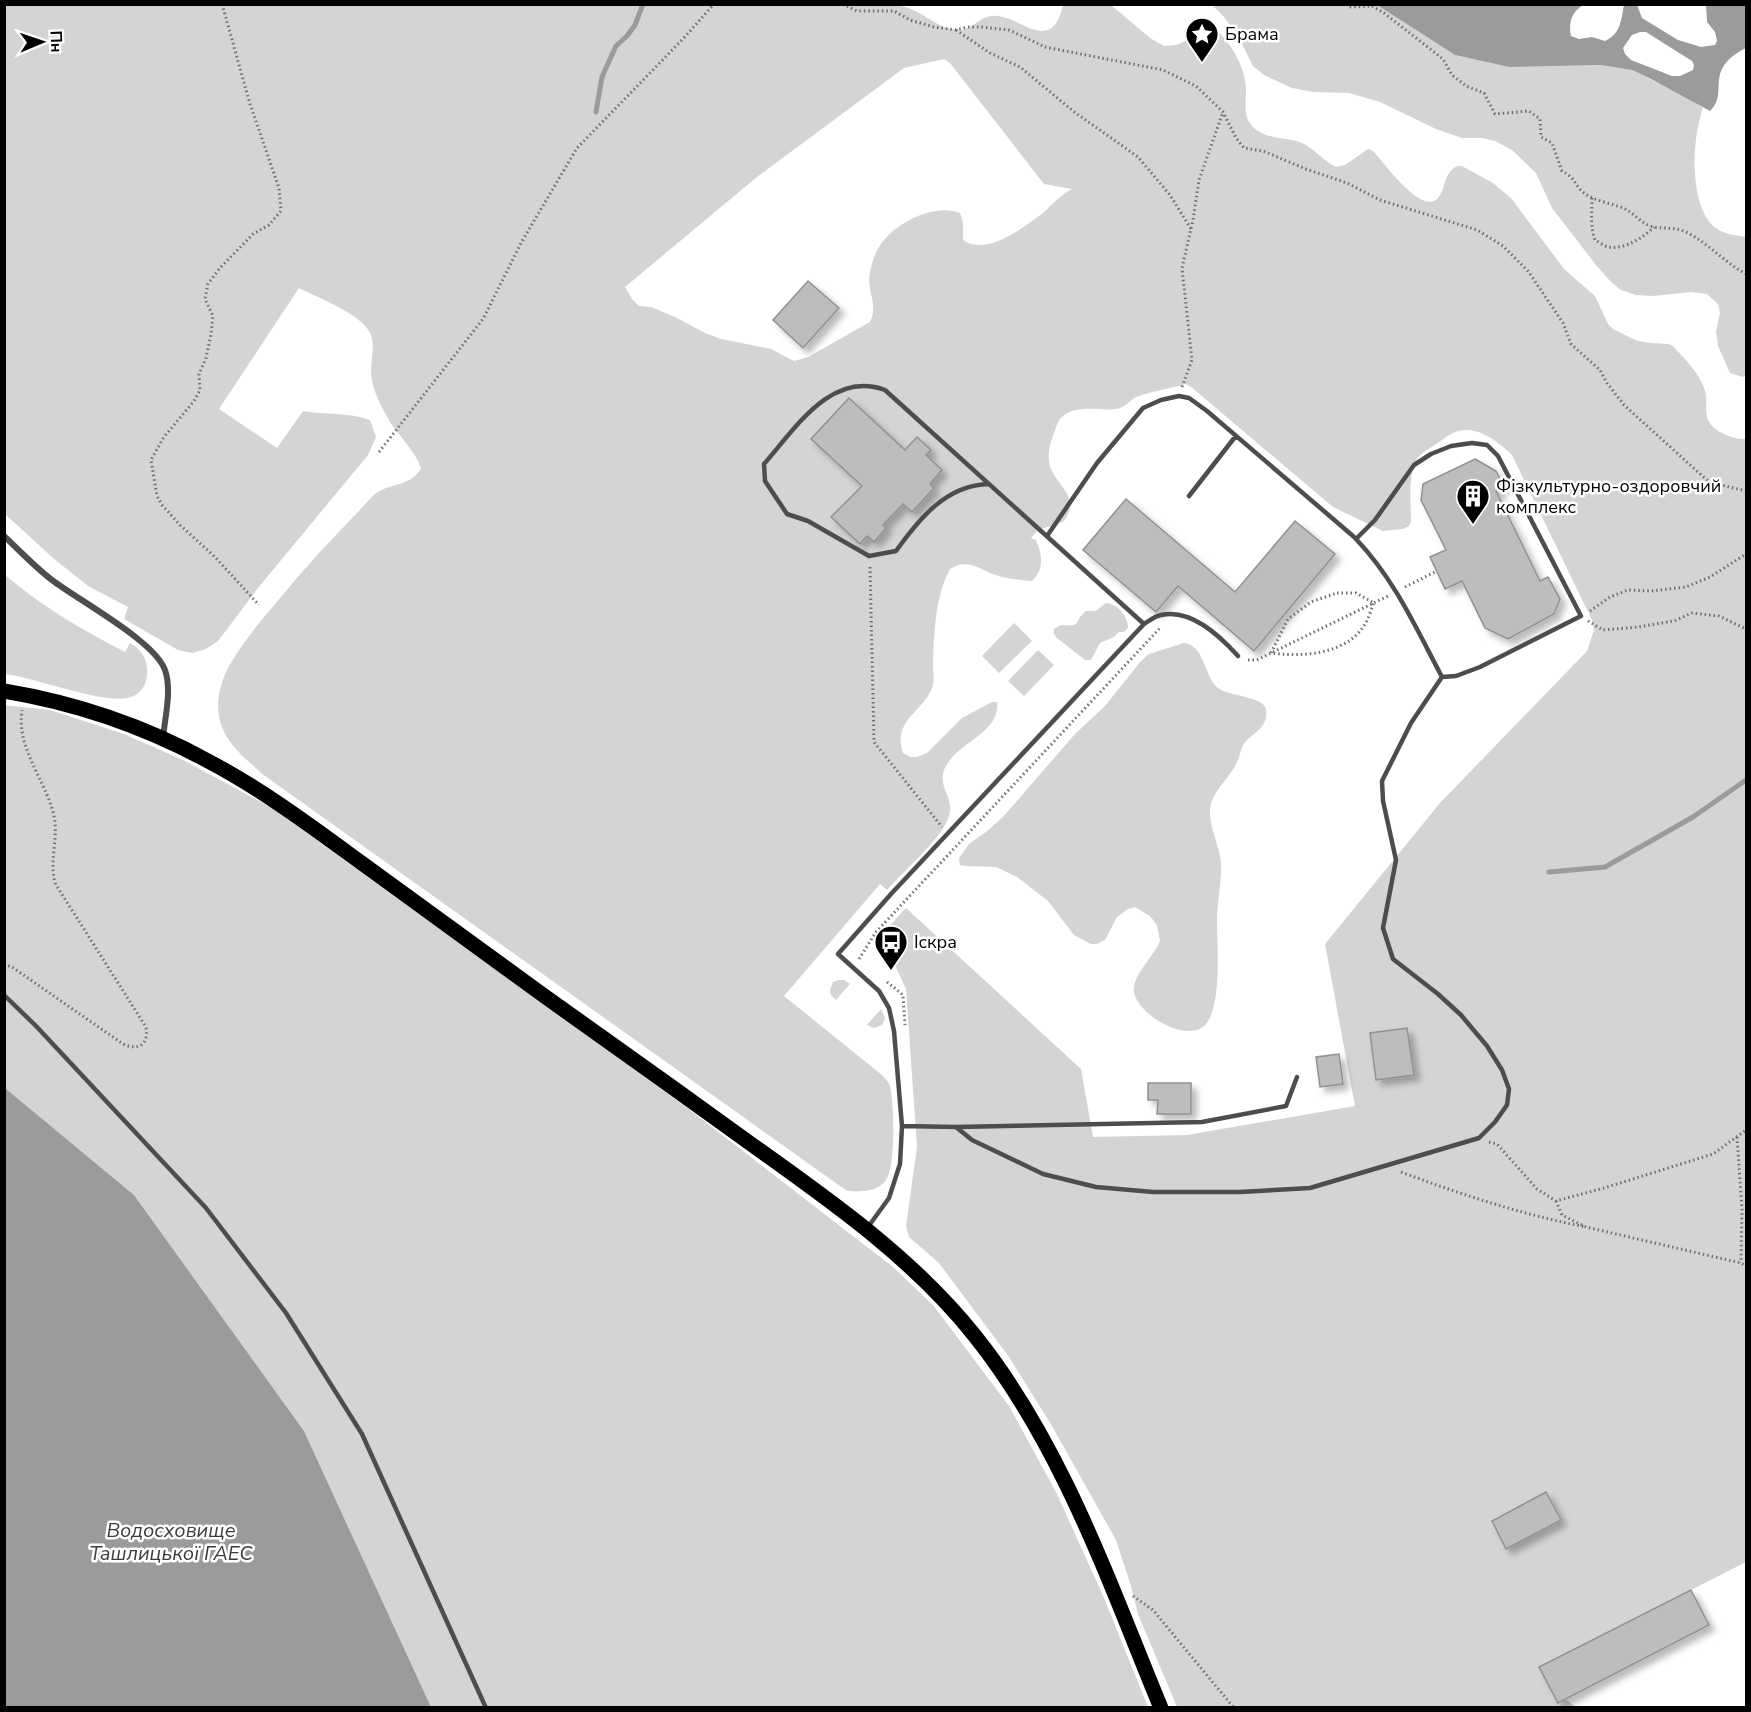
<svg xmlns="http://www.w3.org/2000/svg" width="1751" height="1712" viewBox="0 0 1751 1712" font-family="'Nunito Sans',sans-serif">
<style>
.green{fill:#d4d4d4;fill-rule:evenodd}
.water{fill:#9b9b9b;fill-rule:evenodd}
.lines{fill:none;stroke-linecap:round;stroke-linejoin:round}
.stream{stroke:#9b9b9b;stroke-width:5}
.building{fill:#bdbdbd;stroke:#919191;stroke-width:1.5;filter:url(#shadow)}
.path{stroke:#6f6f6f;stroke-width:3;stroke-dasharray:1.5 3;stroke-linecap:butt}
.lane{stroke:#4d4d4d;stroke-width:4.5}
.street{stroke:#4d4d4d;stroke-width:6}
.primary{stroke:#000;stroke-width:15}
.labels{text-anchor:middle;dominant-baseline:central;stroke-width:5;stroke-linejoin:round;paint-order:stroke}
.poi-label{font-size:18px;fill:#000;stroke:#fff;text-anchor:start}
.water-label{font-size:20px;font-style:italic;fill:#3c3c3c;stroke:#fff}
</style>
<defs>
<filter id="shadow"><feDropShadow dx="5.5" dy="5.5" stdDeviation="3" flood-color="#0004"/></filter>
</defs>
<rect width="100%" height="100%" fill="#fff"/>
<path class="green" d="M869,4C880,6 891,3 901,6C923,10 937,30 960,30C975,29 980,14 998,16C1023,19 1052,54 1063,5H1111L1150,38L1164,46L1176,45L1210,31H1217C1232,44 1245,68 1246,88C1246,98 1244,112 1248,120C1259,141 1285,136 1302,143C1315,149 1323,161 1336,167L1345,165L1368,149L1373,151C1382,160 1422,217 1438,198C1447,187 1442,175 1457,166H1462L1493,183L1511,198L1564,269L1595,296L1608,324L1613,329L1635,340L1650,343L1668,344L1673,346C1684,358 1699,373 1704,388C1708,397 1705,407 1707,417C1710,431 1734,440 1746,439V1562L1540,1667L1557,1703L1565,1699L1576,1707H1177L1138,1614L1131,1586L1116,1540L1052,1426L1009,1357L939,1263L909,1237L906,1226L917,1147L906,989L881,935L906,908L1081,1069L1093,1137L1187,1135L1355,1106L1325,944L1440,803L1587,651L1594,630L1592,620L1512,455C1497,441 1475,423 1453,433C1446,436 1440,442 1433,446C1425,451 1417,456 1414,465C1408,484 1411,503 1411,522L1409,526L1403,529L1383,531L1333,507L1190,386L1185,384C1170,389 1151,391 1136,397C1129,401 1125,408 1116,409C1099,411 1077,404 1062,417C1058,420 1056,428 1054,433C1050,443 1046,459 1051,469C1059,488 1082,499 1063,522L1038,530L1031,538L1036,540C1042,555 1045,568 1032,581C1021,580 1009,579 999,576C981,571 969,557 950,569C935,597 934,633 933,665C933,673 935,681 932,688C923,712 892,720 903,753L911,757H917L927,753L962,718L992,702H997C1001,730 963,742 950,760C932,783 953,794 950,812C946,836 903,871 887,890L880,884L784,996L882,1075C885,1078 888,1081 890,1086C894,1103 896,1166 886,1180C878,1192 860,1192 847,1191L265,776C247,760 223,742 219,716C216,699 221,682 228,668C243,640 266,615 286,591C308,564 332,539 356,514C363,507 368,500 375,494C389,483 413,486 421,468C414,448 396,434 386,415C379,402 371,386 371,371C371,360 375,345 371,335C363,314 318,298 299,288L219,409L277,448L303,411C326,415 348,412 370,420L376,437L368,455L258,588L218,641L206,649L192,653L178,650L124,619L128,607L88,586L53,558L5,514V5ZM944,59L950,63L1044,184L1072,189C1061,194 1052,205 1043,213C1024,227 987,257 963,240V222L960,213C936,203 900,221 885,239C877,247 872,261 870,272C866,291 879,304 870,322L808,357L794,361L771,349L721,339L705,333L675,317L651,307L639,306L632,299L625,287L757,177L904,68Z
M1212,5H1377L1455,55L1509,67L1600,65L1632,70L1688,98L1703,108C1692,138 1689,200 1712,225C1721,234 1734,235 1746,237V375L1743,377L1730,373L1718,346L1716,331L1720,313L1718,304L1707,294L1691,292L1654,296L1636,295L1621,290L1611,282L1596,265L1552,208L1536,173L1512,150L1495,141L1482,138H1462L1436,129L1380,102L1349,93L1313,92L1292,88L1264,75L1253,66L1239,38L1224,17Z
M4,574C44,608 79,628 125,652L130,643C140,649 146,656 147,668C148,681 144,692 131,697C107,706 34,677 5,674Z
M1106,603C1118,604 1128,616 1128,628L1124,632H1119L1114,637L1100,643L1091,660H1085L1057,638L1054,634V629L1061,625C1084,627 1072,622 1086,611H1096Z
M1014,623L1032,641L999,673L982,656Z
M1184,643C1205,645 1204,677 1218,688C1230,697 1263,696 1266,709C1269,729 1252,732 1243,745C1240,751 1240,757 1237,762C1230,778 1212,791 1210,809C1209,827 1219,845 1221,862C1222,882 1217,901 1217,921C1217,946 1222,1004 1206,1024C1188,1045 1139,1015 1134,993C1131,977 1154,956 1160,941L1157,925L1150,916L1135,907L1128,909L1117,917L1105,940L1097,944H1091L1074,935L1048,901L1017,877L996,867L964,866L960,865L959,858L969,844L986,832L1003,817L1075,734L1105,706L1141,661L1149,654Z
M1038,650L1054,665L1024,696L1008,681Z
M4,705L50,710L124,734L185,761L272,808L686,1107L893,1267L933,1305L1009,1406L1057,1494L1104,1598L1148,1707H431L304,1431L134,1195L5,1088Z
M838,980H844L850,984L836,1000L831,995L830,990L833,982Z
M881,1009L885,1018L882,1025L874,1028L867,1025Z"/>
<path class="water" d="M1377,5H1583C1572,12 1568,22 1571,36L1579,39L1592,37L1605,41C1621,34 1621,20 1624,5H1637L1642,18L1678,40L1701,47L1715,45L1717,41L1715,32L1707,22L1706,5H1746V48C1702,70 1730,93 1710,111L1651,79L1632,70L1600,65L1509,67L1455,55ZM1640,32H1646L1692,61L1694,65L1693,70L1680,76H1672L1631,60L1625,54L1623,48L1632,35Z
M5,1088L134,1195L304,1431L431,1707H5Z"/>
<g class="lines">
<path class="stream" d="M596,112L602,77L616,46L627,36L635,25L643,4
M1549,872L1605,867L1693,817L1746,780"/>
</g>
<path class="building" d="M808,281L839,308L803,348L773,320Z
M849,398L905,450L917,437L931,450L926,455L942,470L930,484L934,488L912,512L903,504L883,525L886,528L874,542L867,536L860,544L831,517L862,486L811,439Z
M1475,459L1496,471L1504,487L1496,491L1540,581L1548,577L1560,599L1554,614L1508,639L1485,628L1462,581L1445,589L1430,557L1446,550L1421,500L1423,484Z
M1126,499L1235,592L1295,521L1335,554L1254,651L1178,586L1156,612L1083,550Z
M1407,1028L1414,1075L1376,1080L1370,1033Z
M1339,1054L1343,1084L1320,1087L1316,1057Z
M1148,1083H1191V1114H1157L1158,1100H1148Z
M1546,1492L1561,1520L1506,1549L1492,1521Z
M1691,1590L1709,1625L1558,1703L1539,1667Z"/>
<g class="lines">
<path class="path" d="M222,4L250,104L279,188L281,211L269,225L253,234L220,268L208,284L205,299L213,316L211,334L206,358L199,374L200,390L194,401L164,437L151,460L157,496L162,505L180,525L215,557L259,605
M843,4L857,11H894L910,20L934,27L956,30L967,27H981L1009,30L1045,47L1163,70L1196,86L1223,112L1236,138L1244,148L1263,151L1306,169L1347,183L1380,200L1477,230L1503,246L1528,271L1563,323L1571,344L1600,370L1607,383L1624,405L1709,482L1746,491
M1346,4L1351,7L1372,6L1384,13L1443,59L1452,75L1466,86L1484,93L1495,114L1529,111L1540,119L1541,137L1552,143L1562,171C1576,178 1574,185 1584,193C1595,202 1614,203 1627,210C1636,215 1643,225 1654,227C1665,229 1675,227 1686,232C1708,243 1724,262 1746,274
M956,30L990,53L1020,67L1073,111L1138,157L1170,195L1191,229
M1592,198C1592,212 1590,227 1595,240C1599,242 1604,246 1608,247C1624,250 1643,238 1654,227
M1182,387L1192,360L1182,268L1193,220L1199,180L1223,112
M379,452L483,319L521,243L577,148L683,39L714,4
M870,567L874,742L942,827
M1405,587L1437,571
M1337,593H1356L1374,603C1371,609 1369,618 1365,624C1347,655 1302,657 1271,653L1288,619L1311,602Z
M1590,611L1610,597L1628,590L1651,591L1686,587L1710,577L1746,554
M1588,621L1603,630L1638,627L1674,621L1692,613L1719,616L1746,629
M1248,660H1257L1271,653L1388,596
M859,959L876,932L1160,628
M4,964L12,967L123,1044C138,1051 149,1045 146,1027L56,885C48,863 59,839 54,816C46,780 16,749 22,710
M887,982L903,995L905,1025
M1737,1137L1742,1209L1741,1263
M1489,1142L1497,1144L1537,1189L1556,1201L1604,1188L1713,1154L1746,1130
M1401,1172C1463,1195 1520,1214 1586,1227
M1556,1201L1562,1215L1586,1227L1741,1263L1746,1266
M1133,1596L1153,1610L1234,1708"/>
<path class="lane" d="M989,484C946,485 919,519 896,551L869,556L808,521L787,514L765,481L764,464C795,429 831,370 885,390L1144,624
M1189,496L1235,437
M1047,536L1097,463L1143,408L1161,400L1179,396L1189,398L1207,411L1353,536L1356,539C1395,580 1416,628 1442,677L1456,676L1480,667L1581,616L1498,456L1487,445L1472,443L1451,446L1431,454L1414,465L1375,520L1356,539
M4,995L36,1026L206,1208L286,1313L362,1434L486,1708
M902,1126L956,1127L972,1140L1043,1174L1096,1187L1153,1192H1240L1310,1188L1479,1138L1495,1122L1507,1105L1509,1089L1502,1070L1487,1046L1461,1015L1438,994L1393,959L1383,928L1396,860L1383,801L1382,781L1411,723L1442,677
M956,1127L1202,1122L1286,1106L1297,1077
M868,1227L889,1198L900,1164L902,1126L894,1031L889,1008L879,991L838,954L891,894L1144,624C1149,621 1155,616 1161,615C1191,608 1220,636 1238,656"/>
<path class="street" d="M4,536C20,551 35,567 52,580C78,600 155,641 165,670C172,690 165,717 163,738"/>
<path class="primary" d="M4,691C76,703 144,726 208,761C267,792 320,833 374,872C430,913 486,954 543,995C612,1044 682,1094 751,1144C831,1201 914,1259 975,1336C1062,1445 1108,1580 1161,1708"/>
</g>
<defs>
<symbol id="sight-pin" viewBox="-11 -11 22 30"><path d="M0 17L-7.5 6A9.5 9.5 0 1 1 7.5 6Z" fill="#000" stroke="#fff"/><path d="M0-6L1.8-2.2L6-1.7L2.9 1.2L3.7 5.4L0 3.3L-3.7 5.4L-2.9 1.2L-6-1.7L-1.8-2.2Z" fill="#fff"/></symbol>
<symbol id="building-pin" viewBox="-11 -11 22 30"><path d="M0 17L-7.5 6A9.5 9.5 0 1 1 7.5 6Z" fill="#000" stroke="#fff"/><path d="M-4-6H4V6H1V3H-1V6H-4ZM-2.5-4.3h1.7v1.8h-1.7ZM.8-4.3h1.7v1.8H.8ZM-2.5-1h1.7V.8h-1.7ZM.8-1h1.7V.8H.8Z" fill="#fff"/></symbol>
<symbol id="bus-pin" viewBox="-11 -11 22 30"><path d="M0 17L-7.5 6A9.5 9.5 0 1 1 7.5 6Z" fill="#000" stroke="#fff"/><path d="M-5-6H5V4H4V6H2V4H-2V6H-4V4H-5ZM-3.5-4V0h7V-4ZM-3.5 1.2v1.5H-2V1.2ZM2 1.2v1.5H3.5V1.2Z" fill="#fff"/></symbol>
</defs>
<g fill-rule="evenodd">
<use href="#sight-pin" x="1183" y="15" width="38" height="52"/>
<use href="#building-pin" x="1454" y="477" width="38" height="52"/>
<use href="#bus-pin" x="872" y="923" width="38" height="52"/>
</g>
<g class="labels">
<g class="poi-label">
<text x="1225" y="34">Брама</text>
<text x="1496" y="486">Фізкультурно-оздоровчий<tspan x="1496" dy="21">комплекс</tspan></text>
<text x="914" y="942">Іскра</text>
</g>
<g class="water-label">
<text x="171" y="1530">Водосховище<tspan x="171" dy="23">Ташлицької ГАЕС</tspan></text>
</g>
</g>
<rect width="1751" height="1712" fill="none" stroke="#000000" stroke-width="12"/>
<g transform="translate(42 42) rotate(88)" stroke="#ffffff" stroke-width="4.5" paint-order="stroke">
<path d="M0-4.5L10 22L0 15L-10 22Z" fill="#000000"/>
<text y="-9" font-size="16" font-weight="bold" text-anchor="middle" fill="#000000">Пн</text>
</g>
</svg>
